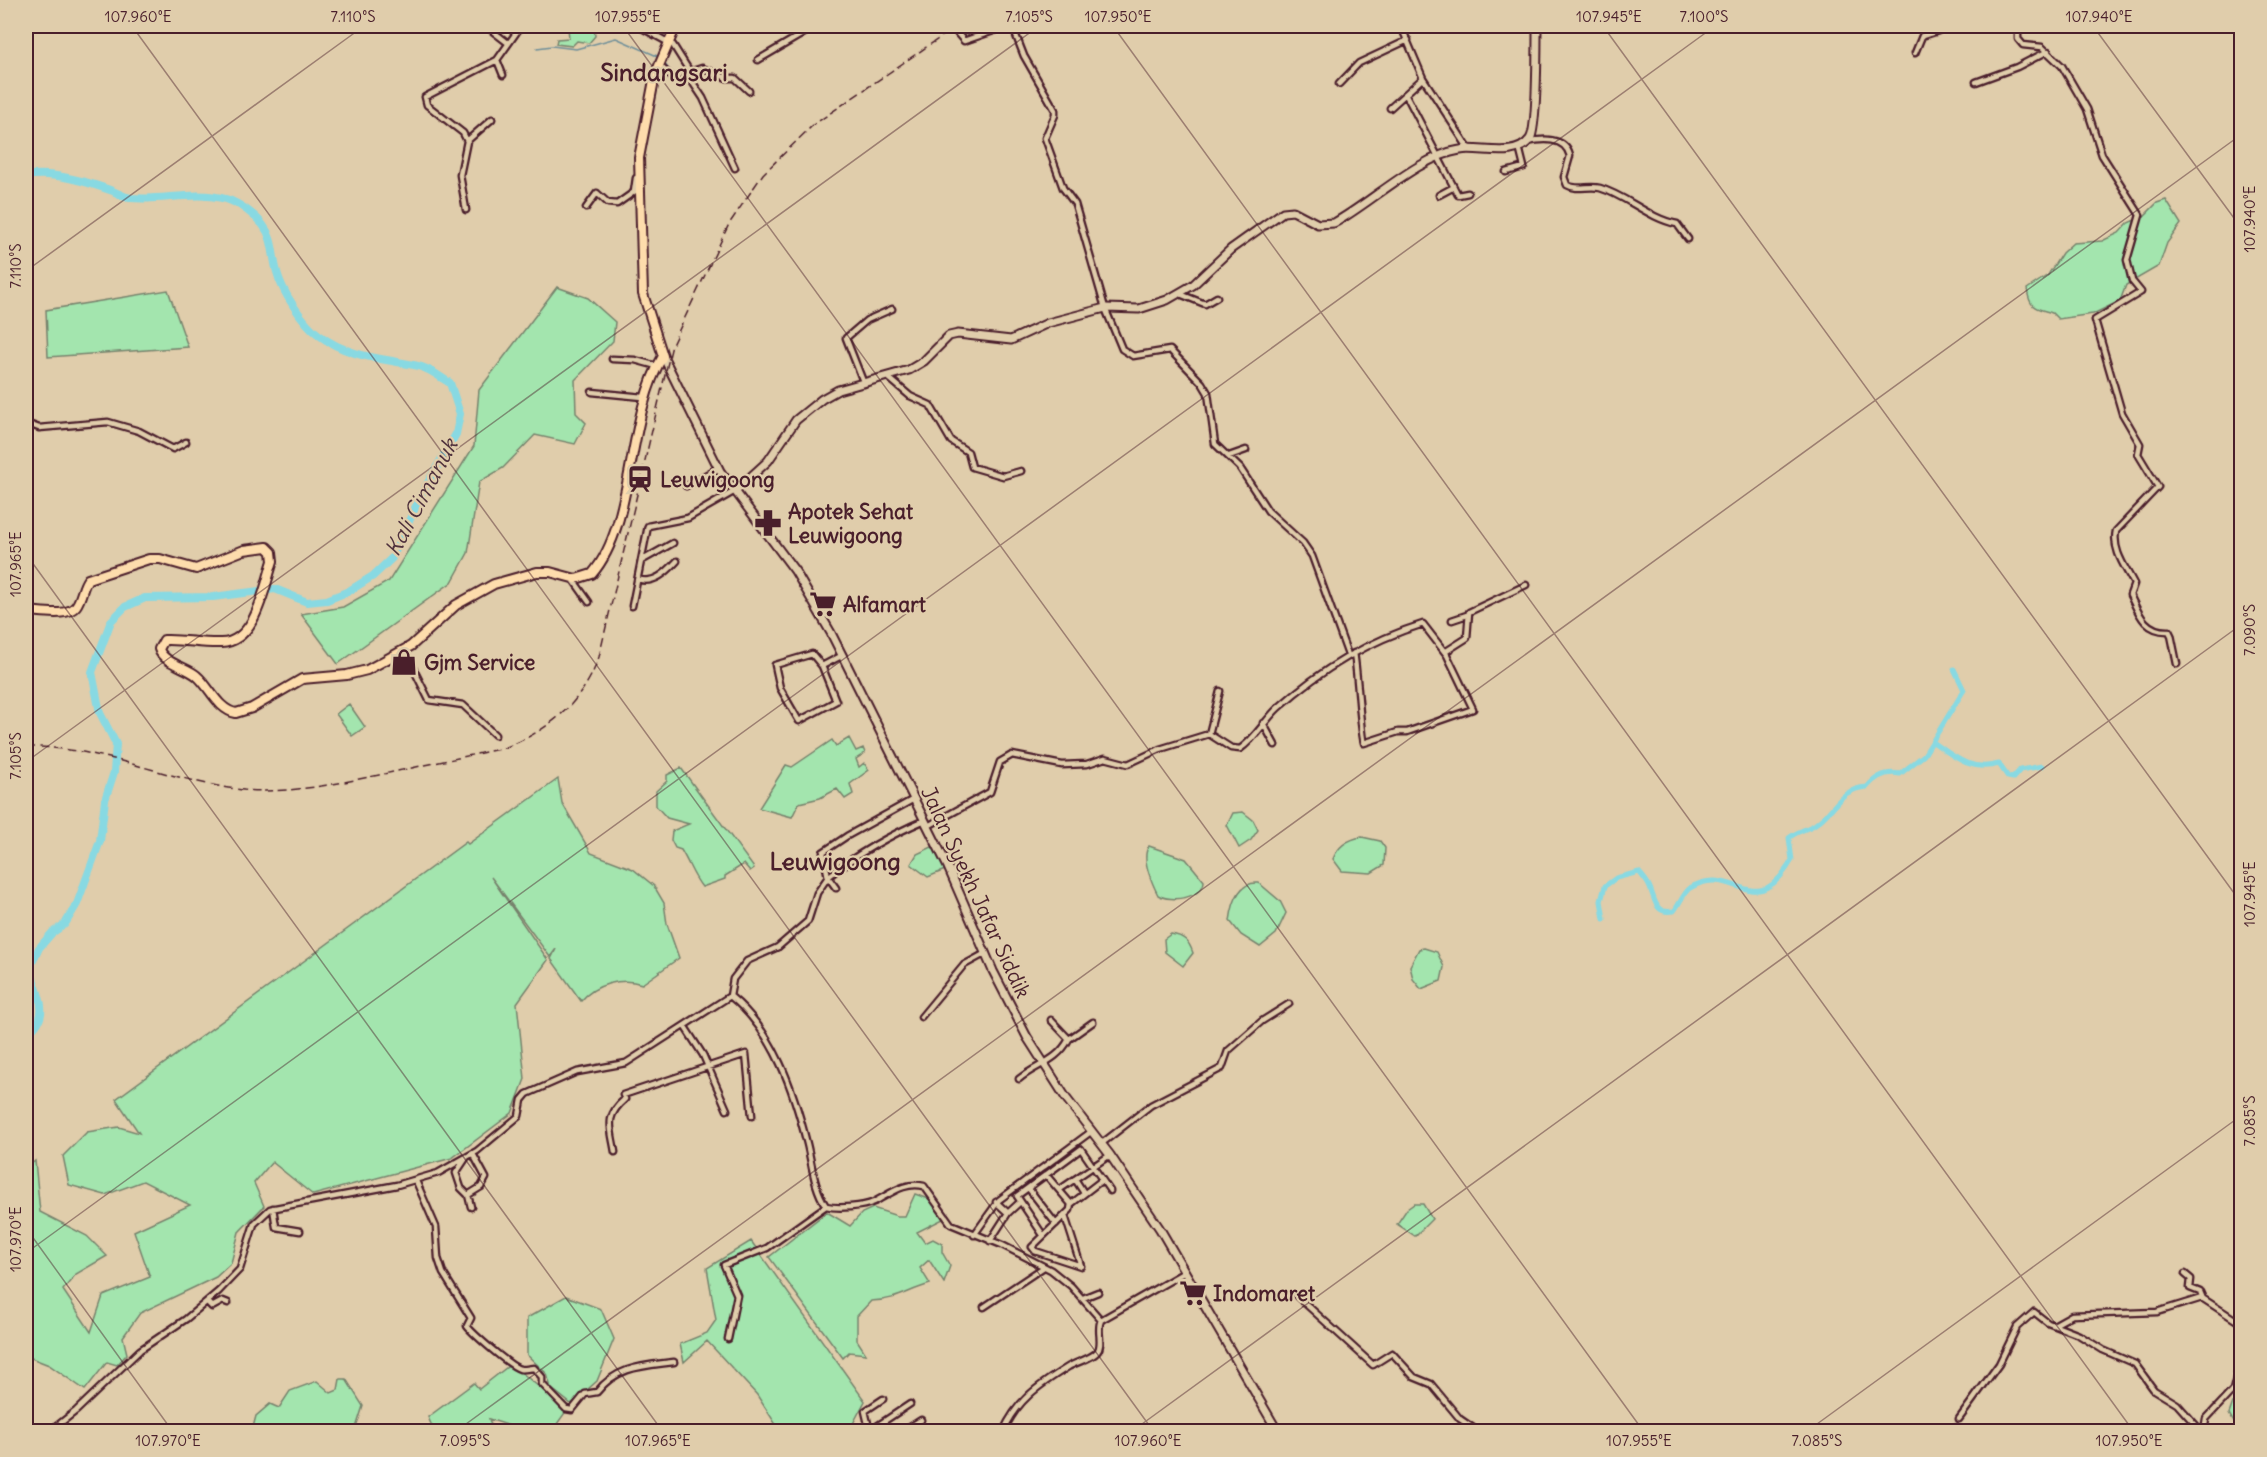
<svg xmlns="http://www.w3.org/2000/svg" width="2267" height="1457" viewBox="0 0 2267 1457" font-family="Delius,sans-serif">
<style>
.green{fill:#a3e5ae;stroke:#76826c;stroke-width:1.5}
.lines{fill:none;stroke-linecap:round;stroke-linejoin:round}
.stream{stroke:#6f8f99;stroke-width:1.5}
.canal{stroke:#88d9e2;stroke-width:5}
.river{stroke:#88d9e2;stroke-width:8}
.street-casing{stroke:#4a1f2b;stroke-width:9}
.secondary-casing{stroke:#4a1f2b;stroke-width:11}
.primary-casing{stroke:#4a1f2b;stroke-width:12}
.street{stroke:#e0cdab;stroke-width:4.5}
.secondary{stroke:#e0cdab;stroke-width:7}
.primary{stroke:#fddcac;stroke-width:8}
.rail{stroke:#4a1f2b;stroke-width:1.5;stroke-dasharray:9 4.5;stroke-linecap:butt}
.ticks{fill:none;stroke:#4a1f2b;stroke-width:1.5;stroke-opacity:0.45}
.labels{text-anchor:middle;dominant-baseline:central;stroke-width:4.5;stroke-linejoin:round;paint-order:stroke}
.poi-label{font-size:21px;font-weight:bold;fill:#4a1f2b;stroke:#e0cdab;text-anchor:start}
.street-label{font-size:21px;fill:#4a1f2b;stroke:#e0cdab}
.water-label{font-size:22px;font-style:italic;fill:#50323d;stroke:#e0cdab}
.quarter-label{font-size:24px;font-weight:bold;fill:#4a1f2b;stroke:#e0cdab}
.neatline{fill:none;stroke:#4a1f2b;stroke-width:2}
.ticks-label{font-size:15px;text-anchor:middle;fill:#4a1f2b}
</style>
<rect width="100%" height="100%" fill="#e0cdab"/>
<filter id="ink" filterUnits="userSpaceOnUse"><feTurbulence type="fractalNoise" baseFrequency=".0167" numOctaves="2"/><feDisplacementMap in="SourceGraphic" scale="12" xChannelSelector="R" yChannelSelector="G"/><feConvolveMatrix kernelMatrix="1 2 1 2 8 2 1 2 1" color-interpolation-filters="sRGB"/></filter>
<g filter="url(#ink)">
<path class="green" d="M559,26H594L595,36L589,43L577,41L572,46L556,44L557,39L569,38L568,28Z
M2166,200L2181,224L2167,243L2159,266L2126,285L2120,301L2093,314L2058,319L2052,313C2036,308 2030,310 2027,289L2048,275L2062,253L2073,243L2102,241L2119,233L2128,223L2144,216L2157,203Z
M557,287L588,298L615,322L613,341L575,380L576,413L586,423L575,444L535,435L503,468L479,482L468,553L452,582L338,664L301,614L343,607L389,581L474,446L479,390Z
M168,290L188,347L48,357L46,310Z
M349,704L365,727L352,736L336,714Z
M849,738L856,751L863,748L865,753L856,759L859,767L864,763L869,770L850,784L853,794L845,799L837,789L820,798L799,803L792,817L759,808L786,765L792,767L832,740L836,746Z
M681,768L754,868L750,871L744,864L725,876V879L702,887C693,876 689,863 681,850L675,848L671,840L672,831L689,824L667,818L656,806V791L667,781V775Z
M558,779L562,803L591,853L633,869L654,886L664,903L667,924L679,958L642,984C622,977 595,984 581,1001L551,959L556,949L550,957L491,877L548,960L517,1003L525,1079L512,1113L452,1158L313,1195L272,1162L254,1183L264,1206L239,1232L231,1263L216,1277L140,1313L123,1337L127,1354L117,1365L107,1362L85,1390L49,1365L26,1356V1168L35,1161L40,1212L87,1236L107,1256L76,1274L63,1290L91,1332L103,1296L150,1277L134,1231L190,1205L143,1181L105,1195L69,1185L63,1156L87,1132L119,1127L139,1133L116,1099L466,842L468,844Z
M1243,812L1253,820L1258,830L1251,840L1239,848L1227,825L1233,813Z
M1362,837L1380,841L1385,848L1384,865L1371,873L1342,871L1333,859C1338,846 1349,839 1362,837Z
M934,846L945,870L928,877L911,864L917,854Z
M1149,846L1186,859L1204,881C1203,898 1171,903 1158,895C1152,883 1140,858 1149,846Z
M1259,883L1280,901L1286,913L1276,934L1260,947L1241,935L1230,921C1232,905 1238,881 1259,883Z
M1171,934C1184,936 1189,941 1193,953L1183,966L1165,952L1164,939Z
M1424,948L1437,952L1444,967L1441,981L1421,989L1413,979L1410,966L1419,949Z
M915,1194L929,1199L945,1218L917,1232L925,1243L933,1239L942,1244V1252L950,1266L944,1283L929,1260L920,1268L930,1284C906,1291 898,1300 871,1301L857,1316V1340L866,1354L849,1352L843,1358L769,1257L827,1212L850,1226L862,1213L873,1208L897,1216H905Z
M1414,1204H1423L1432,1219L1415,1236L1397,1224L1407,1209Z
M751,1241L865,1401L849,1431H780L757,1395L707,1341L684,1362L680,1344L707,1333L716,1320L707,1268Z
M566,1296L601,1309L614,1339L597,1381L571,1404L551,1388L547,1374L527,1355V1318Z
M511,1364L567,1410L552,1431H525L489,1419L493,1431H434L428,1417L474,1383L479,1389Z
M340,1379H346L363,1406L356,1428L367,1431H252L256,1416L270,1404L279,1408L290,1391L317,1381L331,1393L338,1390Z
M2241,1380L2242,1431H2239L2229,1414Z"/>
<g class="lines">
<path class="stream" d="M537,48L552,46L576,49L616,38L657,56
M663,61L673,76L681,79"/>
<path class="canal" d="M1933,742C1954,757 1971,772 1999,764L2008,777L2013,778L2020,770L2042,766
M1604,919L1601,901L1605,886L1616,878L1639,872C1643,877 1648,882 1650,888C1656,902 1655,914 1674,911C1679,905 1684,892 1690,888C1734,861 1754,925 1792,860L1789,838C1797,831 1805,830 1814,825C1836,811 1838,789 1867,787C1876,776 1886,771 1900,774L1924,755L1964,690L1954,669"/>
<path class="river" d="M26,176C51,171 85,181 110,190C116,192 124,197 131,198C163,201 195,190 226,199C239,203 254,214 263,225C274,239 272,255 277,272C282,292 303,323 319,335C349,358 383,358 418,366C429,368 440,377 450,383L460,414L456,434L422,493L392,558L373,576L349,591L327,600L307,602L275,589L213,597L145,598L125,607L111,621L92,672L100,713L116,744L114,772L105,800L100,841L77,904L65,924L52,933L39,948L29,969C38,994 53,1017 26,1034"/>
<defs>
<path id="street" d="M486,26L508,43
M951,26L964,41L1008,26L1015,33L1024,56L1055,110V115L1045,138L1063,188L1075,204L1105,308L1122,349L1133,356L1170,350L1202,383L1208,393L1215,444L1240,468L1268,511L1303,543L1312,556L1348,655
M1401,26L1423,78L1469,149
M2018,26V39L2023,45L2042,47L2062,66L2087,109L2102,155L2140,215L2127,260L2132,281L2141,292L2095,320L2122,413L2140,444L2138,454L2158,487L2116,531C2112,551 2126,568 2134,584L2130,595C2139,614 2145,632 2169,631L2171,635L2177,664
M642,28L673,45L690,72L702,68L727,78H735L749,91
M1915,53L1922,36L1938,31L1941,26
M497,60L503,75
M758,60L816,26
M659,65L678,83L686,79L687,72
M687,74L703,98L735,168
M1976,82L2017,67L2048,51
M1339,84L1359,63L1408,40
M1406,95L1458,195L1468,193
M1390,108L1423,78
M467,141L492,119
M1527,142C1542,139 1565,136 1570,156L1564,177L1567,185C1577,191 1589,185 1600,188C1627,196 1648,218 1677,224L1688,239
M1506,172L1524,167L1519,147
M1439,195L1454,187
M586,208L597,193L608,203L617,204L634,192L636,178
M466,210L460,175L467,141L463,133L427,105L425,97L497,60L521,26
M1180,294L1205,304L1217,297
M612,359L635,360L657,366
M889,378L910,396L930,405L951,441L968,452L972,467L1003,476L1021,471
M864,384L846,338L867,320L892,309
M592,392L643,397
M26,426L31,425L39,428L108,422L139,431L173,449L186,442
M1229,456L1246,450
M686,486L718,468
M641,561L673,543
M26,578L27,577
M572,578L589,602
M638,579C653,585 667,572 677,561
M632,606L648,526L688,518L735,491
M1452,620L1467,615
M404,650L429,700L463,705L495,735
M1445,652L1467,638L1469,612L1526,585
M812,654L822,666L836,701L799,721L780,688L775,665Z
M822,666L843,655
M1263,723L1275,745
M1209,734L1220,691
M928,826L990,792L1000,762L1012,755L1062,765L1087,764L1105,758L1128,764L1160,749L1209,734L1231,748L1240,749C1255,739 1265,720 1278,708C1320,670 1368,641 1423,624L1447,655L1473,709L1407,732H1398L1364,743C1361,739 1357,668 1354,653
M836,888L828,877C858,853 890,835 925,820
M730,996C774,1031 794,1091 807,1144C812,1164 814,1189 826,1206C838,1209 863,1207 874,1202C890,1194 905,1181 924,1186L951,1224L1002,1245L1051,1270L1071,1286L1101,1320
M921,1017L964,965L986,953
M685,1027L703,1055L727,1110
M1069,1039L1093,1022
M1019,1079C1037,1064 1057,1062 1069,1039L1051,1020
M1101,1144L1151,1105L1222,1068L1228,1051L1262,1021L1289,1004
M615,1152C611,1127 604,1117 625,1099L623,1095L746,1054L752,1116
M466,1158L456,1173L461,1188L468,1195
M1047,1176L1059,1190
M1075,1179L1084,1193
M416,1181L436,1227L438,1258L443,1273L471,1318L467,1326C473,1334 511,1367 520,1369C524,1370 530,1368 534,1368L542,1377V1384L566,1409L572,1410L585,1394L597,1392C617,1366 644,1366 674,1362
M1029,1189L1056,1224
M1071,1204L1102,1180
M471,1207L468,1195L481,1187L486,1178L473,1154
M273,1208L276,1227L300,1231
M1008,1213L1020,1202
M1065,1216L1081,1266L1035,1251L1032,1247L1070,1210L1071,1204L1059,1190L1110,1155
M974,1235L999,1200L1092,1131
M1043,1235L1017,1196L1081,1149L1110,1191
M990,1241L1008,1213L996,1202
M2185,1274L2191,1279L2190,1288L2200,1292L2203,1299
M1297,1296L1373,1365L1392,1353L1414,1377L1431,1384L1460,1419L1479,1432
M1083,1298L1098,1292
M207,1302L212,1307L223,1301L228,1303
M984,1307L1044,1267
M2054,1325L2072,1315L2157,1312L2202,1298L2242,1324
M728,1339L737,1295L724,1265L767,1248L826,1206
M1959,1419L1999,1364L2017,1327L2034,1312L2048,1323L2079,1335L2103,1350L2135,1364L2154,1390L2177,1404L2202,1432
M1415,1431V1432
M49,1432L76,1411L140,1350L186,1319L219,1291L240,1269L254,1224L270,1209L397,1185L438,1173L477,1151L519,1116L522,1100L527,1094L577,1072L626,1063L730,996L733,979L747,961L778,947L808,921L817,893L828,877L823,852L847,836L914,799
M868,1432L910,1404
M870,1432L865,1411L883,1399
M902,1432L921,1420
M1003,1432C1017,1400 1039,1385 1068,1367C1076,1362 1091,1359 1097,1352C1104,1344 1096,1330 1101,1320L1185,1272
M1950,1432L1955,1428L1958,1432
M2204,1432L2206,1419L2233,1390L2242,1355"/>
<path id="secondary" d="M663,356L720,471L795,571L831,633L948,867L993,971L1027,1037L1066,1098L1110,1155L1160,1229L1278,1432
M735,491L768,461L796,420L822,399L838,390L909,370L924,361L949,336L958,334L1011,340L1048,323L1105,308L1139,309L1167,300L1193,285L1231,249L1283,212L1293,211L1318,224L1334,223C1371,203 1419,156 1460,150C1480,146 1515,160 1530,139C1537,129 1537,43 1537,26"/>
<path id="primary" d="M26,611C39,611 67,618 76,606C82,598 82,587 88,579L149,559H160L196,569L244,550L267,547L272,552L273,561C264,588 256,642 221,643C202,644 183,639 164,640L159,649C163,663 187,667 197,676C210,687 218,710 236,713L252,708L302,679L347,675L367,670L411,646L456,605L494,584L537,572H550L576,579L592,574C636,523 625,420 663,356L643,294L639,158L655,75L676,26"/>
</defs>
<use href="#street" class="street-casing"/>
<use href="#secondary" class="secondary-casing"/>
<use href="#primary" class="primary-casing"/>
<use href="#street" class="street"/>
<use href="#secondary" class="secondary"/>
<use href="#primary" class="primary"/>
<path class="rail" d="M26,747C100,745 170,782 244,790C289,794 335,784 379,775C421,766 462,757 504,748C548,731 583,703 599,657L672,345L729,224L763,174L813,125L957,26"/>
</g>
</g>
<path class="ticks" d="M132,26L1154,1432M623,26L1644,1432M1113,26L2134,1432M1603,26L2242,904M2093,26L2242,229M26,271L364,26M26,554L663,1432M26,762L1039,26M26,1228L173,1432M26,1253L1715,26M455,1432L2242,134M1131,1432L2242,624M1806,1432L2242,1115"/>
<defs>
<symbol id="station-bare" viewBox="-9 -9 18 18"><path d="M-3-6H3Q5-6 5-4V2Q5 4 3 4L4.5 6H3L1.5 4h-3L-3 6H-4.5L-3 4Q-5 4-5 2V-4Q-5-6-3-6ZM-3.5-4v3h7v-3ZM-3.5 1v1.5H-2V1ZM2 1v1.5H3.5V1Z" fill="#4a1f2b" stroke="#e0cdab" stroke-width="2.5" paint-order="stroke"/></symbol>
<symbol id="pharmacy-bare" viewBox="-9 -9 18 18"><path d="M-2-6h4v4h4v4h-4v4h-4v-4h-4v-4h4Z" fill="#4a1f2b" stroke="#e0cdab" stroke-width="2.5" paint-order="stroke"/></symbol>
<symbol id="supermarket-bare" viewBox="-9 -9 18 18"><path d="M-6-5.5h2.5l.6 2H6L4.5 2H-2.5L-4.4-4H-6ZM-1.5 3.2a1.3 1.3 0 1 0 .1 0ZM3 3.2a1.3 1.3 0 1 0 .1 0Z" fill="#4a1f2b" stroke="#e0cdab" stroke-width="2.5" paint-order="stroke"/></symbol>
<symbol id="shop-bare" viewBox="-9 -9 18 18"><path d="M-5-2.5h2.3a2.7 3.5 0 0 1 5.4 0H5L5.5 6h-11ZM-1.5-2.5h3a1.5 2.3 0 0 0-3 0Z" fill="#4a1f2b" stroke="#e0cdab" stroke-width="2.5" paint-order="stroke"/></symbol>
</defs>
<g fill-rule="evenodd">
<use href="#station-bare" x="621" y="460" width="38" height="38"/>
<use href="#pharmacy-bare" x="749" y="504" width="38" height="38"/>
<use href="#supermarket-bare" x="804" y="585" width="38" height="38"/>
<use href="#shop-bare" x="385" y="643" width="38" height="38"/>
<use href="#supermarket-bare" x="1174" y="1274" width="38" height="38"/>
</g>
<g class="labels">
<g class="poi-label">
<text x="660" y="479">Leuwigoong</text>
<text x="788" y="511">Apotek Sehat<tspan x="788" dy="24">Leuwigoong</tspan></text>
<text x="843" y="604">Alfamart</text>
<text x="424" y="662">Gjm Service</text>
<text x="1213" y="1293">Indomaret</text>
</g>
<g class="street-label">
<text transform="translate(976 892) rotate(65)">Jalan Syekh Jafar Siddik</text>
</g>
<g class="water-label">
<text transform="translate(421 497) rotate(-62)">Kali Cimanuk</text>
</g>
<g class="quarter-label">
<text x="664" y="72">Sindangsari</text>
<text x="835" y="861">Leuwigoong</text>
</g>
</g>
<rect width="2267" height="1457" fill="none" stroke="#e0cdab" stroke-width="66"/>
<rect x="33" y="33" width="2201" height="1391" class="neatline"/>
<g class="ticks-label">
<text x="138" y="22">107.960°E</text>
<text x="353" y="22">7.110°S</text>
<text x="628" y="22">107.955°E</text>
<text x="1029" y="22">7.105°S</text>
<text x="1118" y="22">107.950°E</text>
<text x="1609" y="22">107.945°E</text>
<text x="1704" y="22">7.100°S</text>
<text x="2099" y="22">107.940°E</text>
<text transform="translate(2250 219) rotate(-90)" y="5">107.940°E</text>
<text transform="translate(16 266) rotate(-90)" y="5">7.110°S</text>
<text transform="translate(16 564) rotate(-90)" y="5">107.965°E</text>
<text transform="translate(2250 630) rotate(-90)" y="5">7.090°S</text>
<text transform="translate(16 756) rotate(-90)" y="5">7.105°S</text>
<text transform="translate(2250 894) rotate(-90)" y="5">107.945°E</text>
<text transform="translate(2250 1121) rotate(-90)" y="5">7.085°S</text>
<text transform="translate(16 1239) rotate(-90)" y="5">107.970°E</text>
<text x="168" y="1446">107.970°E</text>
<text x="465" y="1446">7.095°S</text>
<text x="658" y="1446">107.965°E</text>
<text x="1148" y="1446">107.960°E</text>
<text x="1639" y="1446">107.955°E</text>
<text x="1817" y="1446">7.085°S</text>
<text x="2129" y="1446">107.950°E</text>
</g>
</svg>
